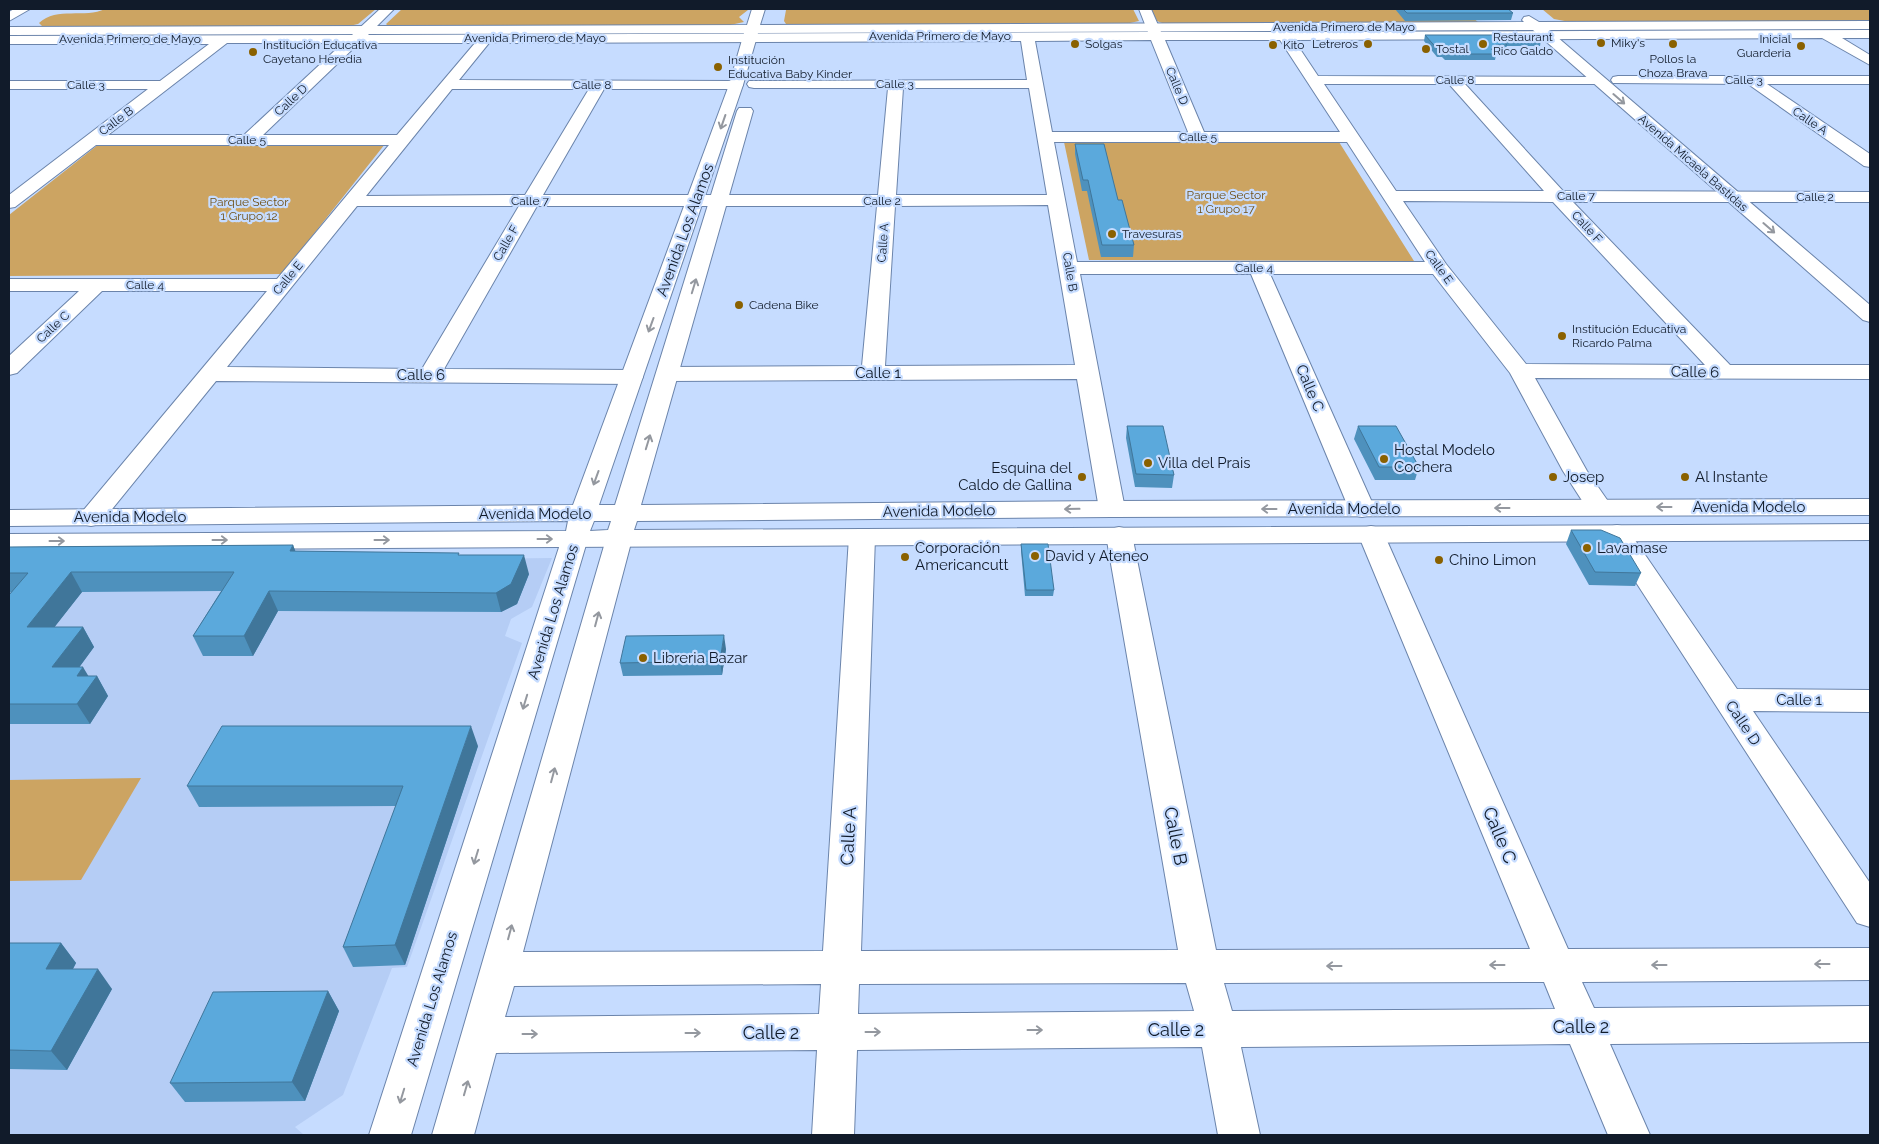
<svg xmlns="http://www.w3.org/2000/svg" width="1879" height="1144" viewBox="0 0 1879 1144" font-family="Raleway,sans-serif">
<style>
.built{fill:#b5cdf5}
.green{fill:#cca462}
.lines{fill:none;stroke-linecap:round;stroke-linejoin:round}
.street-casing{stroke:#6b84ab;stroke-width:2}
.secondary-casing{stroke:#6b84ab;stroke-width:2}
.street{fill:#fff;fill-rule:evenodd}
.secondary{fill:#fff;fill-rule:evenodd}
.wall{fill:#4e91bd}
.shaded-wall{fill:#40769a}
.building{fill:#5ba9dc;stroke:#40769a}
.oneway{stroke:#94989f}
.poi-dot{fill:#8a6100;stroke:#c6dcff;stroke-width:2}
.labels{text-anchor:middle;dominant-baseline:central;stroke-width:4.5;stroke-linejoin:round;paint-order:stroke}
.far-street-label{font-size:12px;fill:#111b2a;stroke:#c6dcff}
.far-poi-label{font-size:12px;fill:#111b2a;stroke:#c6dcff;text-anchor:start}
.far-park-label{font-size:12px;fill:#705118;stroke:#c6dcff}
.street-label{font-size:15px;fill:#111b2a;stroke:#c6dcff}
.poi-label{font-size:15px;fill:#111b2a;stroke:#c6dcff;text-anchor:start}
.near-street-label{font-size:18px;fill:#111b2a;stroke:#c6dcff}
</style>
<rect width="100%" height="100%" fill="#c6dcff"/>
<path class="built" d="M552,558L532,607L511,619L505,636L522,643L407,967L392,968L343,1095L295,1127L304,1135H9V564Z"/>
<path class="green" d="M105,9H376L358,24L349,26L43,27L39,23C57,6 85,19 105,9Z
M402,9H746L748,10L739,17L744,22L730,25H387L386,24Z
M788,9H1133L1139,21L1130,23L799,26L786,24L784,21L786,10Z
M1151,9H1463L1479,23H1162L1157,21Z
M1542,9H1870V23L1570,22L1554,19Z
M1064,142H1339L1414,261L1089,260Z
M99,144H385L282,274L9,276V215Z
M141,778L81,880L9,881V780Z"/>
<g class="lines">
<defs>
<path id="street" d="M380,9H394L368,35L1148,32L1139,9H1151L1161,32H1274L1271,27L1278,23L1283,24L1288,32L1870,30V38H1842L1870,55V65L1822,38L1294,40L1318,76L1602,77L1604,80L1602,83L1597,84H1465L1563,191L1870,192V202H1573L1730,365H1870V379L1535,378L1587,471L1612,507L1608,513L1599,515L1590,513L1563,471L1510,373L1433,274H1270L1375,509L1371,515L1362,517L1353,515L1349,509L1251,274H1080L1125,509L1121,515L1112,517L1103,515L1099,509L1077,379L668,381L660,379L657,374L660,369L668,367L862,366L877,206H537L444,369L632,370L640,372L643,377L640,382L632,384L216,381L100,524L91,526L82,524L78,518L82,512L267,291H102L17,373L9,375V356L79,291H9V279H277L389,145H96L15,207L9,208V195L148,89H9V81H160L209,44H9V36L352,35ZM1151,40L1188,132H1052L1035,41ZM1165,40H1280L1340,132H1204ZM1021,41L1027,80L749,81L747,84L749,87L754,88H888L878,195H543L604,89H736L741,88L743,85L741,82L736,81L459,80L489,43ZM227,43H343L244,135H108ZM359,43H475L397,135H263ZM1324,84H1449L1544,191H1396ZM903,88H1029L1047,195H896ZM452,89H589L525,195L366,196ZM1054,142H1347L1425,262H1077ZM1403,201L1553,202L1705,365L1526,364L1446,264ZM1048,205L1075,365L885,366L895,206ZM357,206H519L422,369L227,367Z
M1618,76H1870V84H1767L1870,154V167L1864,166L1748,84L1613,83L1611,80L1613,77Z
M1617,525L1626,527L1737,689L1870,690V712L1753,711L1870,883V927L1857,923L1604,533L1608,527Z
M1371,526L1380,528L1384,534L1568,949L1870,948V980L1582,982L1594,1008L1870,1006V1042L1610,1044L1650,1135H1608L1570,1044L1241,1047L1260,1135H1218L1202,1047L857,1050L854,1135H812L817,1050L496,1053L474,1135H432L606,539L610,533L619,531L628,533L632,539L523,952L823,951L849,537L853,531L862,529L871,531L875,537L861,951L1178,950L1106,535L1110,529L1119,527L1128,529L1132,535L1216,950L1530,949L1358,534L1362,528ZM1544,982L1555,1009L1232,1011L1224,983ZM1186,983L1194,1011L858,1014L859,984ZM821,984L819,1014L505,1017L514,986Z
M575,530L584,532L588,538L411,1135H369L562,538L566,532Z"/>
<path id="secondary" d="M14,9H30L9,21V12Z
M752,9H765L760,25L1524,22L1522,20L1524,17L1529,16L1539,22L1870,21V29L1549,30L1870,305V322L1863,320L1533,30L758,33L743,85L599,505H615L737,111L739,108H751L753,111L641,505L1112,501L1870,499V515L1112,517L637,521L634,530L1870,524V540L9,550V534L566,531L568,521L9,526V510L573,505L729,85L744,33L9,35V27L747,25ZM594,521H611L608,530L590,531Z"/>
</defs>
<use href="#street" class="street-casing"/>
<use href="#secondary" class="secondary-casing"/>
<use href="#street" class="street"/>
<use href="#secondary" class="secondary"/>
</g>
<path class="wall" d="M1395,9H1508L1513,13L1511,20L1405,21Z
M1425,35L1541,40L1540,46H1507L1505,51H1499L1498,55H1496L1495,60H1445L1442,57H1437L1424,41Z
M1075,144L1134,245L1133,257H1101L1087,191H1082L1075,154Z
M1127,426L1174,475L1172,488L1135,487L1126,438Z
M1358,426L1419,467L1415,480H1375L1354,439Z
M1571,530L1641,573L1635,586L1589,585L1566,544Z
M1021,544L1054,590L1053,596H1025L1021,551Z
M293,545L295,551L460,555L529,574L517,604L501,612L278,611L253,656H203L193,636L221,591L82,592L54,627H83L94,647L79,667L88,676H97L108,696L90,724H9V595L11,592H9V547Z
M726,649L722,675L623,676L620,663Z
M478,746L405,965L353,967L343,947L396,806L199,807L187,786Z
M9,943H61L76,963L73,969L112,989L67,1070L9,1069Z
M328,991L339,1011L305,1101L185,1102L170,1083Z"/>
<path class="shaded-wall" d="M293,545L301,565L290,551Z
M524,555L529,574L517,604L501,612L496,593Z
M71,572L82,592L39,647L27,627Z
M269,591L278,611L253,656L244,636Z
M83,627L94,647L65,687L52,667Z
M724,635L726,649L722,675L720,661Z
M83,667L92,682L97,676L108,696L90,724L77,704V676Z
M471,726L478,746L405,965L395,945Z
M61,943L76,963L62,989L46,969Z
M98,969L112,989L67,1070L51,1051Z
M328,991L339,1011L305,1101L292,1082Z"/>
<path class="building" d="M1403,9H1508L1513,13H1407Z
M1425,35H1536L1541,40H1501L1507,45H1496L1500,49H1491L1496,54H1447L1444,51H1439Z
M1075,144H1104L1118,200H1122L1134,245H1102L1088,180H1083Z
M1127,426H1163L1174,475L1136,474Z
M1358,426H1396L1419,467H1379Z
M1571,530H1601L1620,538L1641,573L1595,572Z
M1021,544H1048L1054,590H1026Z
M293,545L290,551L459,553L458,555H524L511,584L496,593L269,591L244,636H193L234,572H71L27,627H83L52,667H83L77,676H97L77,704H9V595L28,573H9V547Z
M724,635L720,661L620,663L626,636Z
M222,726H471L395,945L343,947L403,786H187Z
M9,943H61L46,969H98L51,1051L9,1050Z
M328,991L292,1082L170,1083L213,992Z"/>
<defs><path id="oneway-shaft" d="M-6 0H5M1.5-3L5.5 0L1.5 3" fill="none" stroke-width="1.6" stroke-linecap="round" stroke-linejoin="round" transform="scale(1.25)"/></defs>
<g class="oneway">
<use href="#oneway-shaft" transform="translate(1619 99) rotate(41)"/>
<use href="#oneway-shaft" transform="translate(723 122) rotate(109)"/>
<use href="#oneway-shaft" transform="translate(1769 228) rotate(41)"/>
<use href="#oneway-shaft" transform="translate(694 286) rotate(-73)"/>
<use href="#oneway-shaft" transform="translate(651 325) rotate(110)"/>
<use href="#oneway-shaft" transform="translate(648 442) rotate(-73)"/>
<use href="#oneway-shaft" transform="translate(596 478) rotate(110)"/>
<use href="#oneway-shaft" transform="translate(1664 507) rotate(-180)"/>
<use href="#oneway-shaft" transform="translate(1502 508) rotate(180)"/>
<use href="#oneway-shaft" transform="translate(1072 509) rotate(179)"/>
<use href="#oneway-shaft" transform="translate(1269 509) rotate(-180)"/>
<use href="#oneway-shaft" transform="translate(545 539)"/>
<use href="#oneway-shaft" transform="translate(220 540)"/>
<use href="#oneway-shaft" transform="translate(382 540)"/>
<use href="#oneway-shaft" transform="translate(57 541)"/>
<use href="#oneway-shaft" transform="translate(597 619) rotate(-75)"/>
<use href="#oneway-shaft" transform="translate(525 702) rotate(107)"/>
<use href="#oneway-shaft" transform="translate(553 775) rotate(-75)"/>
<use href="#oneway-shaft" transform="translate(476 857) rotate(107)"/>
<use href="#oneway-shaft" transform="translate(510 932) rotate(-75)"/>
<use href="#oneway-shaft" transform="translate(1822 964) rotate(180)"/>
<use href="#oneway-shaft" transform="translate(1497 965) rotate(180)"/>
<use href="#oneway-shaft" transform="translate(1659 965) rotate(180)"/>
<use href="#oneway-shaft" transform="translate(1334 966) rotate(180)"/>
<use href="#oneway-shaft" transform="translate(1035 1030)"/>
<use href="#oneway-shaft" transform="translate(873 1032)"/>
<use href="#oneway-shaft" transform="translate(693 1033)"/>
<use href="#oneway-shaft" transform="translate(530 1034)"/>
<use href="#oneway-shaft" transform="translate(466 1088) rotate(-74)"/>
<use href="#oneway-shaft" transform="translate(402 1096) rotate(107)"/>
</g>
<g class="poi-dot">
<circle cx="1601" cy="43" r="5"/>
<circle cx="1075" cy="44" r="5"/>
<circle cx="1368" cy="44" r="5"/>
<circle cx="1483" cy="44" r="5"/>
<circle cx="1673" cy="44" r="5"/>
<circle cx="1273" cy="45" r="5"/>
<circle cx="1801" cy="46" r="5"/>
<circle cx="1426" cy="49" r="5"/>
<circle cx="253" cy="52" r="5"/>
<circle cx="718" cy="67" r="5"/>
<circle cx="1112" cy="234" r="5"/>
<circle cx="739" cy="305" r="5"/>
<circle cx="1562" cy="336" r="5"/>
<circle cx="1384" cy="459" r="5"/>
<circle cx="1148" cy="463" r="5"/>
<circle cx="1082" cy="477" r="5"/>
<circle cx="1553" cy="477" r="5"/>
<circle cx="1685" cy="477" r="5"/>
<circle cx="1587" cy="548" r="5"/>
<circle cx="1035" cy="556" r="5"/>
<circle cx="905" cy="557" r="5"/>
<circle cx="1439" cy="560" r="5"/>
<circle cx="643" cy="658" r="5"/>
</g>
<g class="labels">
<g class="far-street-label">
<text x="1344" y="27">Avenida Primero de Mayo</text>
<text x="940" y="36">Avenida Primero de Mayo</text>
<text x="535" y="38">Avenida Primero de Mayo</text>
<text x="130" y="39">Avenida Primero de Mayo</text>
<text x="1455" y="80">Calle 8</text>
<text x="1744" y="80">Calle 3</text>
<text x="895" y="84">Calle 3</text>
<text x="86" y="85">Calle 3</text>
<text x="592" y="85">Calle 8</text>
<text transform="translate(1177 86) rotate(67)">Calle D</text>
<text transform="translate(291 100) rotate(-43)">Calle D</text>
<text transform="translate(116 121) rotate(-37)">Calle B</text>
<text transform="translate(1810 121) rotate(34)">Calle A</text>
<text x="1198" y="137">Calle 5</text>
<text x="247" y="140">Calle 5</text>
<text transform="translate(1693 163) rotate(41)">Avenida Micaela Bastidas</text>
<text x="1576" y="196">Calle 7</text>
<text x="1815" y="197">Calle 2</text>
<text x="530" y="201">Calle 7</text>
<text x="882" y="201">Calle 2</text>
<text transform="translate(1587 227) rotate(47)">Calle F</text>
<text transform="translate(506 243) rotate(-60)">Calle F</text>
<text transform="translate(883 243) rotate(-86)">Calle A</text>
<text transform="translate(1439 267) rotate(54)">Calle E</text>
<text x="1254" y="268">Calle 4</text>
<text transform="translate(1070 272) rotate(80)">Calle B</text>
<text transform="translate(288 278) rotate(-50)">Calle E</text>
<text x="145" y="285">Calle 4</text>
<text transform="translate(53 327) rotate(-43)">Calle C</text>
</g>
<g class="far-poi-label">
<text x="1493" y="37">Restaurant<tspan x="1493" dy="14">Rico Galdo</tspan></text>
<text x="1791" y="39" text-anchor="end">Inicial<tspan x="1791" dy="14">Guarderia</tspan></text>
<text x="1611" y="43">Miky's</text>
<text x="1085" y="44">Solgas</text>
<text x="1358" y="44" text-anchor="end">Letreros</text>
<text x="263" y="45">Institución Educativa<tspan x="263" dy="14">Cayetano Heredia</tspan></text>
<text x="1283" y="45">Kito</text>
<text x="1436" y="49">Tostal</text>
<text x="1673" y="59" text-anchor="middle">Pollos la<tspan x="1673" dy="14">Choza Brava</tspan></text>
<text x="728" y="60">Institución<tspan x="728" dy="14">Educativa Baby Kinder</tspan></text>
<text x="1122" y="234">Travesuras</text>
<text x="749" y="305">Cadena Bike</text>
<text x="1572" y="329">Institución Educativa<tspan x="1572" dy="14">Ricardo Palma</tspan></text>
</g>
<g class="far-park-label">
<text x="1226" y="195">Parque Sector<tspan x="1226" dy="14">1 Grupo 17</tspan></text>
<text x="249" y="202">Parque Sector<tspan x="249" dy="14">1 Grupo 12</tspan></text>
</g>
<g class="street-label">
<text transform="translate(685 230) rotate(-70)">Avenida Los Alamos</text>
<text transform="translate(1695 372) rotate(1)">Calle 6</text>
<text x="878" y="373">Calle 1</text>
<text x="421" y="375">Calle 6</text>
<text transform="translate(1310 388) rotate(67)">Calle C</text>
<text x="1749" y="507">Avenida Modelo</text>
<text x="1344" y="509">Avenida Modelo</text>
<text transform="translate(939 511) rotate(-1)">Avenida Modelo</text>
<text x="535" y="514">Avenida Modelo</text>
<text x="130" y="517">Avenida Modelo</text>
<text transform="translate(553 612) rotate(-73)">Avenida Los Alamos</text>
<text x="1799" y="700">Calle 1</text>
<text transform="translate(1743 723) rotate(56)">Calle D</text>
<text transform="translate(432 999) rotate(-73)">Avenida Los Alamos</text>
</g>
<g class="poi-label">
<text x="1394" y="450">Hostal Modelo<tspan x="1394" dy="17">Cochera</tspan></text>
<text x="1158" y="463">Villa del Prais</text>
<text x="1072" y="468" text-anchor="end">Esquina del<tspan x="1072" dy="17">Caldo de Gallina</tspan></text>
<text x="1563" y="477">Josep</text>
<text x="1695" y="477">Al Instante</text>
<text x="915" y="548">Corporación<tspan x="915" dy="17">Americancutt</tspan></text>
<text x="1597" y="548">Lavamase</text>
<text x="1045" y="556">David y Ateneo</text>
<text x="1449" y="560">Chino Limon</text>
<text x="653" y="658">Libreria Bazar</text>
</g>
<g class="near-street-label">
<text transform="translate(1500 835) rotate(67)">Calle C</text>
<text transform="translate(848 836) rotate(-87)">Calle A</text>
<text transform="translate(1176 836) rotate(79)">Calle B</text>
<text x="1581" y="1026">Calle 2</text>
<text x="1176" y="1029">Calle 2</text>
<text x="771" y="1032">Calle 2</text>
</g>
</g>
<rect width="1879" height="1144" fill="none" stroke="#111b2a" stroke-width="20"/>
</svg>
